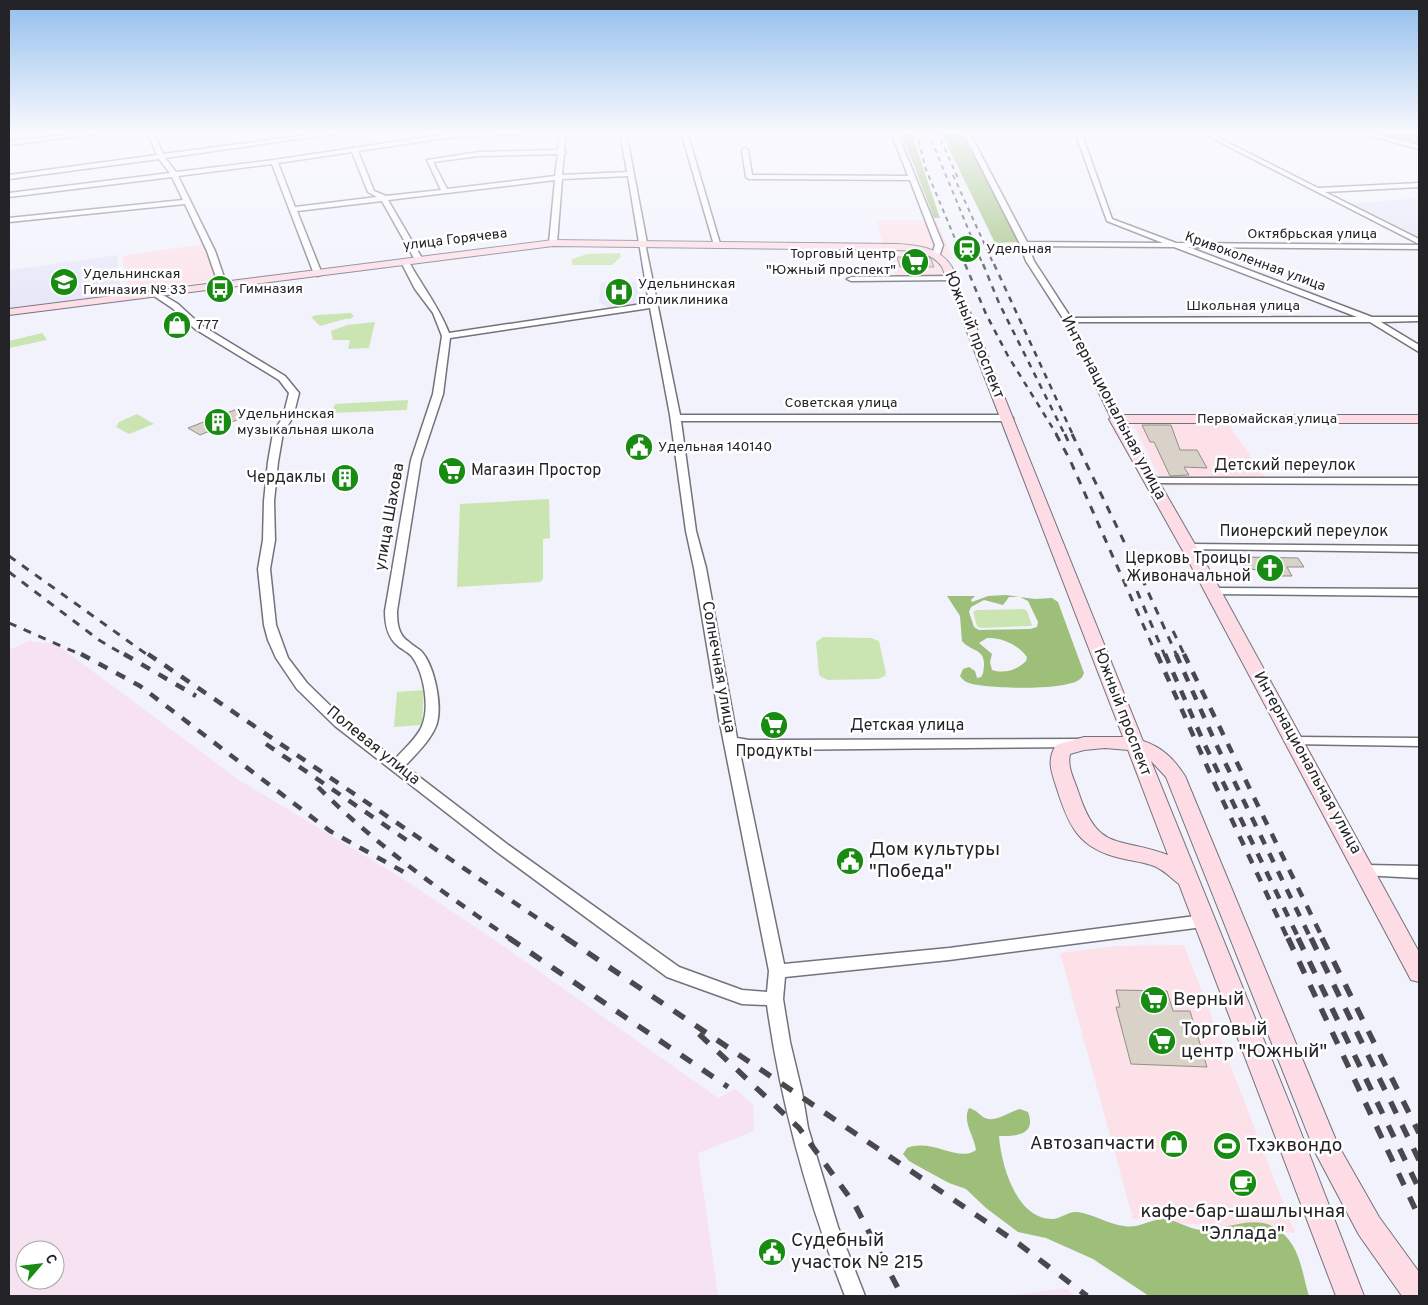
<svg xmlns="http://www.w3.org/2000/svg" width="1428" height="1305" viewBox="0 0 1428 1305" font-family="Overpass,sans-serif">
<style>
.commercial{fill:#fce1e8}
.industrial{fill:#f7e2f1;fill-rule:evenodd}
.built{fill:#e6e6f8}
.green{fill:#cbe5b2}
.forest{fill:#9dbf7a;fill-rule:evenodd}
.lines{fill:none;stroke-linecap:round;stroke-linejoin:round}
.stream{stroke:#b5ccf3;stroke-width:2}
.building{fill:#d9d2c9;stroke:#958e86}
.minor-casing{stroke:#72727b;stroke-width:3}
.secondary-casing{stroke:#72727b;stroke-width:2}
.minor{fill:#fff;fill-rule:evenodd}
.secondary{fill:#fedce5;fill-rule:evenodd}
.rail-far4{stroke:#48484d;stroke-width:2;stroke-dasharray:4.5 4.5;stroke-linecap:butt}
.rail-far3{stroke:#48484d;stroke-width:2.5;stroke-dasharray:6 6;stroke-linecap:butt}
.rail-far2{stroke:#48484d;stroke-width:3;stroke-dasharray:8 8;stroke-linecap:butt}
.rail-far1{stroke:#48484d;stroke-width:4.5;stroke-dasharray:10 10;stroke-linecap:butt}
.rail{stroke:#48484d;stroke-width:5.5;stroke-dasharray:13 13;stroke-linecap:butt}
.labels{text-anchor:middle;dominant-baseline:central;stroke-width:5;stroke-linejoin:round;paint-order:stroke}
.far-street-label{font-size:14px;fill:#242428;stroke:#fff}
.far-poi-label{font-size:14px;fill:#242428;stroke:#fff;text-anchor:start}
.street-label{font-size:16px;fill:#242428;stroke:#fff}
.poi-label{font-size:16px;fill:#242428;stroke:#fff;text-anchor:end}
.near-poi-label{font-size:19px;fill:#242428;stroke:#fff;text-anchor:start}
</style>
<rect width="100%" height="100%" fill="#f2f2fd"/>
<path class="commercial" d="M876,220H937L953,259H943L940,263L943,277H896L890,256H849L847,250L883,244Z
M203,244L217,280L128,292L122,256Z
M1132,422H1227L1270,485L1164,486Z
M1184,945L1295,1233L1133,1219L1060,953L1116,946Z"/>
<path class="industrial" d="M28,641L56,644L239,780L405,880L489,936L718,1098L736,1089L753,1105L754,1131L698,1153L718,1296H9V650ZM25,1250H55V1280H25Z
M1060,1289H1067L1075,1296H1001Z"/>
<path class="built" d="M1419,198V239L1348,203L1371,202Z
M117,255L121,294L9,308V270Z
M636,282L641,306L613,310L599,302L601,283Z"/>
<path class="green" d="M620,253L621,257L612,265H572V259L587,254Z
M351,313L354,316L350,319H345L320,326L311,317L317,315Z
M375,322L369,348L348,349L350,340H333L331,331L347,325Z
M42,333L47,340L9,348V341Z
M408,400L407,410L332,413L335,404Z
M137,414L154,424L129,434L116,427L119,422Z
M549,499L550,538L543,539V579L540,582L457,587L460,504Z
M1024,609L1027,611L1032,625L1031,626L980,628L977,626L973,612L976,610Z
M823,637L871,638L879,641L886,673L885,676L878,679L828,680L821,677L819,674L816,642Z
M424,690L422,725L394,727L397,692Z"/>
<path class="forest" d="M901,132H911L940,218H934Z
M941,132H961L1018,242L995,243Z
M1365,132H1419V146Z
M1006,595L1035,599L1052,598L1058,602L1084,673C1083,675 1082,678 1080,679C1068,691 986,689 969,683C965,682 962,679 960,676L963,669L969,667L975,671L977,678L981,677C984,673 983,671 984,666C985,648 971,652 962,641L960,616L947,596H975L971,600L972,602L988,596ZM1009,597H1020L1028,601L1038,622L1037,627L1030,629L979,630L974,627L969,612L971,607L984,600L1003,605ZM987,638C1002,637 1018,645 1027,657L1026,661C1017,670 1005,674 992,670L990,662L992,654L979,643Z
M969,1108C976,1110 978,1113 983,1117C995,1124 1008,1112 1020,1109L1028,1112C1037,1136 1015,1136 999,1136C1001,1164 1016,1219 1052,1219C1060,1219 1069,1211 1077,1212C1093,1214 1108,1224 1124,1226C1138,1229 1150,1219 1164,1219C1177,1220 1188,1229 1201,1230C1227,1231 1257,1211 1281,1232C1301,1248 1302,1274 1309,1296H1149L1093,1259L1046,1238L1018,1232L986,1208L966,1189L949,1183L925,1170L909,1161L903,1154L907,1148C932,1138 959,1163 976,1150C974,1135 962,1122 969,1108Z"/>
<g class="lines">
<path class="stream" d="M1387,132L1380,134L1407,142"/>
</g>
<path class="building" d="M897,257H927L931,259L934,267H900Z
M237,409L249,415L200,435L188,428Z
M1142,425H1171L1180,450H1197L1207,468L1184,467L1189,475L1170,476L1154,442H1150Z
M1245,557L1298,558L1304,567H1287L1292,576H1267L1264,571L1245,568L1240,559H1245Z
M1116,990L1167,991L1173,1011H1190L1207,1067L1131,1064L1116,1007H1120Z"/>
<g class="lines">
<defs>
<path id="minor" d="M93,132H110L9,145V141Z
M147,132H153L163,154L331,132H346L165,158L176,172L274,160L453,133L522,132L519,134L453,137L358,151L374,191L386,196L441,190L427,160L479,152L558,150L560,132H566L564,151L566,152L564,154L562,175L627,172L620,132H626L647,243L646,248L680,415H1008L1013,418L1008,421H681L696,531L706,568L737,738L749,740L1081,739L1086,740L1088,743L1086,746L1081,747L749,750L739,748L784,964L949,948L1203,915L1209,917L1211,921L1209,925L1203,927L949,960L785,977L783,999L790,1042L802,1092L808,1128L838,1227L865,1296H845C808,1201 781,1106 767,1005L742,1004L667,977L497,852L335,726L297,689L276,658L268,640L264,625L258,569L263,540L264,501L268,462L273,433L283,417L289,393L279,380L195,329L172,308L151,294L158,292L178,304L201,325L285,376L299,393L293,417L283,433L278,462L274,501L275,540L270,569L276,625L288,658L307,683L345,720L395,759C404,749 417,738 422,726C430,707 424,674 413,658C410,653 403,650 398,646C387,637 385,624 385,611L411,460L433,394L442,336L433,313L415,289L401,262L405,260L409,262C422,286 439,307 449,333L649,303L628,176L562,179L557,243L553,245L549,243L555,180L388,200L423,260L419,262L415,260L382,201L297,211L322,274L318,276L314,274L272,164L178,176L215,251L227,286L223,288L219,286L207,251L185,204L9,222V218L183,200L172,177L9,197V193L170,173L159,159L9,179V175L157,155ZM352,152L368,192L377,197L295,207L278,163ZM558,154L555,176L447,189L433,162L479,156ZM650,308L670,415L686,531L694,568L719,718L769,971L767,992L742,990L679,967L507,844L405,766C416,754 430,741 436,726C443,708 435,666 421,651C418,648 413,646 409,642C398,635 397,623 397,611L421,460L443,394L450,338Z
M681,132H687L721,247L714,245Z
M891,132H897L943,245L939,257L932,255L935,245L910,180L749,179L746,177L742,150L745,148L748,150L752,175L908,176Z
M963,132H969L1027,242L1163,243L1107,221L1075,132H1081L1112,219L1176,243L1419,245V249L1188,247L1372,317H1419V321L1381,322L1419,345V352L1370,322H1073L1121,419L1119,421H1113L1064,320L1026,261L1020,244ZM1028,246L1174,247L1357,317L1071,318L1034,261Z
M1200,132H1207L1318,188L1419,183V187L1325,192L1419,239V244Z
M1357,132H1366L1419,145V149Z
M955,276L956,278L952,280L851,281L847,279L851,277Z
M1151,478H1419V484L1147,483L1146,481Z
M1189,544L1419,546V552L1185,549L1183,547L1185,545Z
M1214,588L1419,589V596L1210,594L1208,592Z
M1294,737L1419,738V746L1289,744L1287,741L1289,738Z
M1366,865L1419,866V878L1361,875L1358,871L1361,867Z"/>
<path id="secondary" d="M553,240L897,244C919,245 940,248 952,267L1143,741C1162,747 1174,759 1185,776L1338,1145L1379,1217L1419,1272V1296H1402L1359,1235L1315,1152L1166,777L1151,761L1293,1112L1364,1296H1336L1179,884C1171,878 1164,870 1154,866C1144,862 1132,861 1120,858C1079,848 1069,827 1057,789C1052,773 1046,761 1056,745L1084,737H1123L942,267C932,252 913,251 897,250L553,246L9,315V309ZM1105,748L1128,750L1168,855C1117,836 1098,853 1078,791C1074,779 1067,767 1070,754L1084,750Z
M1116,415H1419V423H1125L1204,560L1419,952V982L1411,980L1188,560L1109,419Z"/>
</defs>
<use href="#minor" class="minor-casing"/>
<use href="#secondary" class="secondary-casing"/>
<use href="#minor" class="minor"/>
<use href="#secondary" class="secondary"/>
<path class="rail-far4" d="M917,132L925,167L966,265
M928,132L983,265
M937,132L959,180
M953,175L994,265"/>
<path class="rail-far3" d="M965,264L986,314L1008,356L1057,435
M983,264L999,303L1065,435
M994,264L1073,435"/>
<path class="rail-far2" d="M1056,434L1070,460L1157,656
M1065,434L1068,441
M1072,434L1145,585L1177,656
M9,556L149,656
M9,572L99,640L126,656
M1137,591L1165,656
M9,623L84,656
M1173,631L1185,656"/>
<path class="rail-far1" d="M81,654L140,686L330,831L411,876
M124,654L196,696
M148,654L568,939
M1157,654L1214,782L1288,939
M1165,654L1204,743L1299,939
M1176,654L1216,744L1311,939
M1184,654L1323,939
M266,744L408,841
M318,787C376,845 443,893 511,939"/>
<path class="rail" d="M509,938L728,1087
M566,938L1019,1244L1087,1296
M1288,938L1419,1217
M1298,938L1419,1189
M1311,938L1419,1160
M1322,938L1419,1133
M699,1034L799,1128L855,1205L902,1296"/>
</g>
<linearGradient id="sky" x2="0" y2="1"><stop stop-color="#93beec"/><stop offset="0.42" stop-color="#f9f9fe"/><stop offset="1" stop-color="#f9f9fe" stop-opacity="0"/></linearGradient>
<rect width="1428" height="315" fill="url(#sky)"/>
<defs>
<symbol id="station-disc" viewBox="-11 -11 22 22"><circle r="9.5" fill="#178b12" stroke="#fff"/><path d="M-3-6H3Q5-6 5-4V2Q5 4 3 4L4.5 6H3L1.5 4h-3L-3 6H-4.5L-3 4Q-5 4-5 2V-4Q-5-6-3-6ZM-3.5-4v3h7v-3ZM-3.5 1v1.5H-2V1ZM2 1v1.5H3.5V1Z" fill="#fff"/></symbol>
<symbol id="supermarket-disc" viewBox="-11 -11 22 22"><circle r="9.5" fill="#178b12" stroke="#fff"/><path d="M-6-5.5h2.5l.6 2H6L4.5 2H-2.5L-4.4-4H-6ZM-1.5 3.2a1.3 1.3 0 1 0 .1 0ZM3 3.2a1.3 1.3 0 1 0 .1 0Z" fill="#fff"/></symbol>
<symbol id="school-disc" viewBox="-11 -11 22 22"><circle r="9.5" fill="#178b12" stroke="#fff"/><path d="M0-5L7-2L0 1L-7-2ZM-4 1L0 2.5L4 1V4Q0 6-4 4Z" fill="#fff"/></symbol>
<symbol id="bus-disc" viewBox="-11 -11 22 22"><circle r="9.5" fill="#178b12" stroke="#fff"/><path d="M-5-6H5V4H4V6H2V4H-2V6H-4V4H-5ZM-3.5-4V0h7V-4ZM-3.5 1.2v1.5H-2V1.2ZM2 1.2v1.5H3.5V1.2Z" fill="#fff"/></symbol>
<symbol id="hospital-disc" viewBox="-11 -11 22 22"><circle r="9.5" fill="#178b12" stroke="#fff"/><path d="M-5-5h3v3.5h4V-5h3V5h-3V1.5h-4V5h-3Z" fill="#fff"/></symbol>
<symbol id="shop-disc" viewBox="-11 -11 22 22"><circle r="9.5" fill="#178b12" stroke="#fff"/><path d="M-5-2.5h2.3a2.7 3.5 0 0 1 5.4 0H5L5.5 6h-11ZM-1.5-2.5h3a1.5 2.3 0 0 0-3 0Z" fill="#fff"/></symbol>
<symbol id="building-disc" viewBox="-11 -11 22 22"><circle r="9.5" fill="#178b12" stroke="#fff"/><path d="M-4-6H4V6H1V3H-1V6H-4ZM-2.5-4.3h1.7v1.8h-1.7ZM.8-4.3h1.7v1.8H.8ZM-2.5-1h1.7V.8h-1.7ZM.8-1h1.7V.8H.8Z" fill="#fff"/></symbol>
<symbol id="civic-disc" viewBox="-11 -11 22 22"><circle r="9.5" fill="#178b12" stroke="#fff"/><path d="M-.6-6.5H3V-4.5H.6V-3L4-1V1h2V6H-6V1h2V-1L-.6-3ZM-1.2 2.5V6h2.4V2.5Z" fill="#fff"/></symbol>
<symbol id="church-disc" viewBox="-11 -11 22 22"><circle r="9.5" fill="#178b12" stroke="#fff"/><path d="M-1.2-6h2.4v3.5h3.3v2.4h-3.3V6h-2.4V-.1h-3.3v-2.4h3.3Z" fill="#fff"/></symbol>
<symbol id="stadium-disc" viewBox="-11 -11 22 22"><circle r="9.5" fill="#178b12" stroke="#fff"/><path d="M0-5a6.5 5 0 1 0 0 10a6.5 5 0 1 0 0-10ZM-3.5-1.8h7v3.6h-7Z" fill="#fff"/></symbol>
<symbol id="cafe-disc" viewBox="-11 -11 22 22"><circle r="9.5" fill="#178b12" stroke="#fff"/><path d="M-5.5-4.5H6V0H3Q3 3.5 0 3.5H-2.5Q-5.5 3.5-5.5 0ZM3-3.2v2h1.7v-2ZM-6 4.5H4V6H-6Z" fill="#fff"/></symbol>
</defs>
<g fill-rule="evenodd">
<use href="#station-disc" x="951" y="233" width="32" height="32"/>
<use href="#supermarket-disc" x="899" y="246" width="32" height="32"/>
<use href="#school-disc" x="48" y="266" width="32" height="32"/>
<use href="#bus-disc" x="204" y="273" width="32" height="32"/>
<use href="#hospital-disc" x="603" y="276" width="32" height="32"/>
<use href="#shop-disc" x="161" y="309" width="32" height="32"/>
<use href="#building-disc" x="202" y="406" width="32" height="32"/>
<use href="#civic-disc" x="623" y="431" width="32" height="32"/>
<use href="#supermarket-disc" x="436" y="455" width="32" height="32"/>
<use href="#building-disc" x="329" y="462" width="32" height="32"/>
<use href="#church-disc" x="1254" y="552" width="32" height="32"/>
<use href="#supermarket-disc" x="758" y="709" width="32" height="32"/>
<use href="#civic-disc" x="834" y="845" width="32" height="32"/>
<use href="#supermarket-disc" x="1138" y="984" width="32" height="32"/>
<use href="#supermarket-disc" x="1146" y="1025" width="32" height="32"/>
<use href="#shop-disc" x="1158" y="1128" width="32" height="32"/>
<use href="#stadium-disc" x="1211" y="1130" width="32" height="32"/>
<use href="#cafe-disc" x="1227" y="1167" width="32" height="32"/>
<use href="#civic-disc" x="756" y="1236" width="32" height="32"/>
</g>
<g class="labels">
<g class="far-street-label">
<text x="1312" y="234">Октябрьская улица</text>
<text transform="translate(455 240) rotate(-7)">улица Горячева</text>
<text transform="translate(1255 262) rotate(20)">Кривоколенная улица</text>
<text x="1243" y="306">Школьная улица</text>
<text x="841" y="403">Советская улица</text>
<text x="1267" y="419">Первомайская улица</text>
</g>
<g class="far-poi-label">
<text x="986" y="249">Удельная</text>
<text x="896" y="254" text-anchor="end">Торговый центр<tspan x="896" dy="16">"Южный проспект"</tspan></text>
<text x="83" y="274">Удельнинская<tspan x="83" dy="16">Гимназия № 33</tspan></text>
<text x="638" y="284">Удельнинская<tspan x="638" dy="16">поликлиника</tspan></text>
<text x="239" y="289">Гимназия</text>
<text x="196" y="325">777</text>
<text x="237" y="414">Удельнинская<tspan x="237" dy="16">музыкальная школа</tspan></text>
<text x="658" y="447">Удельная 140140</text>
</g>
<g class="street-label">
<text transform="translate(974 335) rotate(68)">Южный проспект</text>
<text transform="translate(1113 408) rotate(62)">Интернациональная улица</text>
<text x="1285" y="466">Детский переулок</text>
<text transform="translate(390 517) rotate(-80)">улица Шахова</text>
<text x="1304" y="532">Пионерский переулок</text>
<text transform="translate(718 667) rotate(80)">Солнечная улица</text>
<text transform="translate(1122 712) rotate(69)">Южный проспект</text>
<text x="907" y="726">Детская улица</text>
<text transform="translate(373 746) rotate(39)">Полевая улица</text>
<text transform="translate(1307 763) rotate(61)">Интернациональная улица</text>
</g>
<g class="poi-label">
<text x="471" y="471" text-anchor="start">Магазин Простор</text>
<text x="326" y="478">Чердаклы</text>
<text x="1251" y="559">Церковь Троицы<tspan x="1251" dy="18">Живоначальной</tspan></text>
<text x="774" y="752" text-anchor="middle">Продукты</text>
</g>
<g class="near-poi-label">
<text x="869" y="850">Дом культуры<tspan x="869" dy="22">"Победа"</tspan></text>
<text x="1173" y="1000">Верный</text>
<text x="1181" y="1030">Торговый<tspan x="1181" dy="22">центр "Южный"</tspan></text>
<text x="1155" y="1144" text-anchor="end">Автозапчасти</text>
<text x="1246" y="1146">Тхэквондо</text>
<text x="1243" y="1212" text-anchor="middle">кафе-бар-шашлычная<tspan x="1243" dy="22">"Эллада"</tspan></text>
<text x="791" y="1241">Судебный<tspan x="791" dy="22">участок № 215</tspan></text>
</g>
</g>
<rect width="1428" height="1305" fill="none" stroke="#242428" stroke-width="20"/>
<g transform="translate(40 1265) rotate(62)"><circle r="24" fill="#ffffff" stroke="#a7a7a9"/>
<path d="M0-4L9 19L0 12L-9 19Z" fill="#178b12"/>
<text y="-8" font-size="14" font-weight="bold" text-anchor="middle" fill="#242428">С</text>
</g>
</svg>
